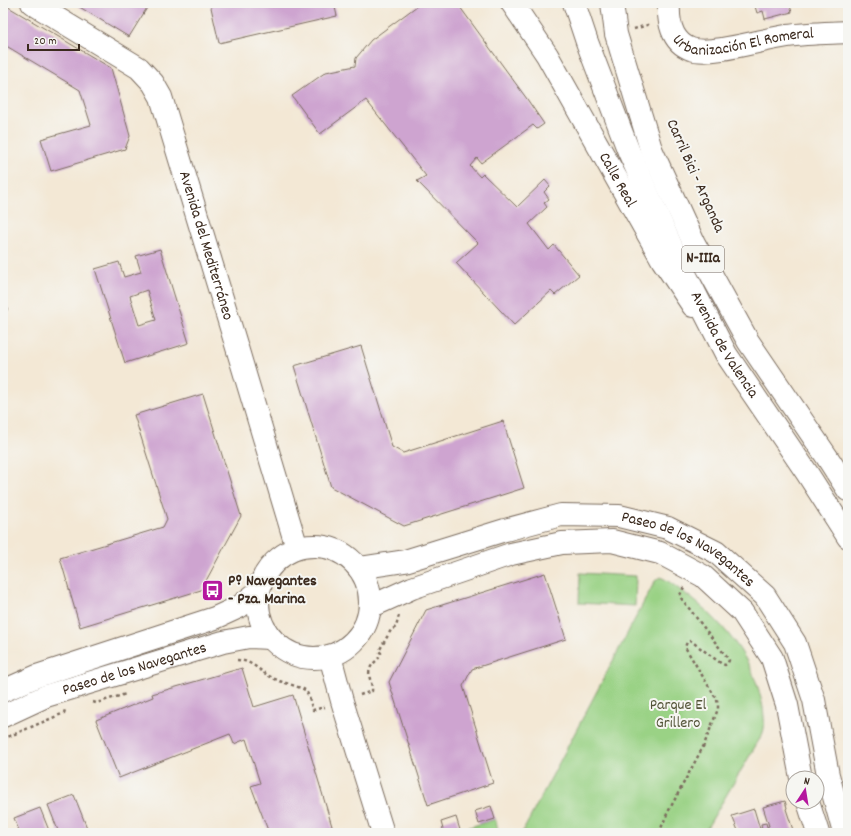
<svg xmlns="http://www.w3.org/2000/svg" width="851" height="836" viewBox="0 0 851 836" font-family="Dekko,sans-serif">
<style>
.green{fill:#9ad285;stroke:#6a7e52}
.building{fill:#cea4d0;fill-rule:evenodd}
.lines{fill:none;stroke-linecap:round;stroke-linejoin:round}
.minor-casing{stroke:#7b6c5e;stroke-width:24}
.major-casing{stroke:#7b6c5e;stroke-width:24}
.highway-casing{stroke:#7b6c5e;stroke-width:24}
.path{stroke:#7b6c5e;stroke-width:2.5;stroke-dasharray:3 3;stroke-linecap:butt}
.minor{stroke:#fff;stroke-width:22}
.major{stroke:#fff;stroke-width:22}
.highway{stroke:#fff;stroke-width:22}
.labels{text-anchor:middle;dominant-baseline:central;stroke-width:4;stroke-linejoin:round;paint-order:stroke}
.shield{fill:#f6f6f2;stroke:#73675e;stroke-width:1}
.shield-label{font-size:15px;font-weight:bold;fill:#3b2a1e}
.street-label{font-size:16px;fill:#3b2a1e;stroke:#f6f6f2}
.poi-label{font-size:16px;font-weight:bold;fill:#3b2a1e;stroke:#f6f6f2;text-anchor:start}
.park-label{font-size:16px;fill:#535438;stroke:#f6f6f2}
</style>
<rect width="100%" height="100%" fill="#f6f6f2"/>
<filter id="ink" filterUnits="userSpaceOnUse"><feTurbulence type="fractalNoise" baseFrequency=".025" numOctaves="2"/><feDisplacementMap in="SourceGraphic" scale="8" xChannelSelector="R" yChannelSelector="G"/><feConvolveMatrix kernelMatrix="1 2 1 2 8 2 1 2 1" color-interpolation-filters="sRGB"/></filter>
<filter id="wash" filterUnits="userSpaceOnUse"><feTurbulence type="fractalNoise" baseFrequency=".012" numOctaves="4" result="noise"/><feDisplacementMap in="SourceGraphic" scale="16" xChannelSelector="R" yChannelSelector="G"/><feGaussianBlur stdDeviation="0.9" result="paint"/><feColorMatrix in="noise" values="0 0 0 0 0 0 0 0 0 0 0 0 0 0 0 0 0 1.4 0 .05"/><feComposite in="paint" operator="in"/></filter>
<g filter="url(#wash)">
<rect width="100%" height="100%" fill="#f3e8d5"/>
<path class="green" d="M580,573L636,576L635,606L579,603Z
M660,577C668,580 676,587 683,592C722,620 755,659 763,708C764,717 766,727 762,735L704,833H522L655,581Z
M495,819L499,833H451Z"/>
<g id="blocks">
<path class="building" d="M73,3H150L129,37Z
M210,3H334L337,16L219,43Z
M421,3H457L527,99L544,124L537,129L533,125L481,163L477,158L470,166L480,177L483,174L517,207L545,180L550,186L544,192L549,199L544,203L547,207L529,224L549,250L554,245L579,275L555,295L551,291L514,325L456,263L478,243L417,181L426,176L366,100L320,134L292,96L326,72L355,66L356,58L371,40Z
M754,3H789L792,12L765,19L763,11L757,13Z
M5,5L111,68L130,136L125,149L51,171L41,139L91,125L80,90L3,44V6Z
M160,249L189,343L125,363L95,269L119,262L124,277L141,272L136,256ZM147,290L156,320L139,325L130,296Z
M3,306L8,307L3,322Z
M361,346L392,447L403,453L503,421L524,488L404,526L331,487L294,366Z
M203,394L241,516L201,590L80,627L60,558L163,527L167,519L134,415Z
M545,573L566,639L472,669L463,686L493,783L428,805L389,682L426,610Z
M242,668L254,707L293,695L334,833H269L251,786L260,783L246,739L234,744L230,734L119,778L96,720L153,697L152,694Z
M74,795L89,833H59L48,805Z
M785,801L787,808L786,809L794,833H739L732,816L754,809L760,829L762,828L761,824L766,823L767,827L769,826L763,807Z
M491,806L495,819L479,824L475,811Z
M40,808L50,833H20L14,818Z
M456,817L460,830L451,833H444L441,822Z"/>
</g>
</g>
<g filter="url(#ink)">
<use href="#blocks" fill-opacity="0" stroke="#7b6c5e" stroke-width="1"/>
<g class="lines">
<defs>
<g id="minor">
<path id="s1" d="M32,3L139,68L153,83L161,97L235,341L297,548"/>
<path id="s2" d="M512,3L547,55L663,261L693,306"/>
<path id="s3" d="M669,3C668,20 671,42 691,49C711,56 764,39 787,36C807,33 828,33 848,32"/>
<path d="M330,656L342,701L383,833"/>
</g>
<g id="major">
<circle cx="314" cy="602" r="56"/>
<path id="s4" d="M359,568L405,561L505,530L561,515L619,516L668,528L716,552L765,596L795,643L814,700L828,775L844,833"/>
<path d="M370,607L412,588L511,554L562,543L612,541L660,553L703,576L742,612L772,658L787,705L801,778"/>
<path d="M3,691L37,676L215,618L239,607L258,592"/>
<path id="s5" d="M3,716L46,696L223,642L249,637L270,638"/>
<path d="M808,802L818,833"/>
</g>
<g id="highway">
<path id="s6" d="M574,3L587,42L629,152L675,254L726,354L807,473L848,537"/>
<path d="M612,3L616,34L651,149L694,243L748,341L827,457L848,490"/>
</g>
</defs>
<use href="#minor" class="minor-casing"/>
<use href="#major" class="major-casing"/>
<use href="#highway" class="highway-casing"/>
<path class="path" d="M634,29L651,24
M237,660C252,660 260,672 273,678C280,682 301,687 305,690C310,695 310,704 313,710L325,707
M360,695L372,691C373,684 367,676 370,669C372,662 380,660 381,653L379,651L391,630L396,627L399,615
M93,702L96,703L126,694
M3,739L64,713L65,710
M659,833L667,814L704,745L718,709V705L717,700L685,647L687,642L691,641L722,664L725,665L728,663L729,660L681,598L680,595L684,587"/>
<use href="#minor" class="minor"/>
<use href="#major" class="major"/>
<use href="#highway" class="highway"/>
</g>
</g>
<defs>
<symbol id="bus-square" viewBox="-11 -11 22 22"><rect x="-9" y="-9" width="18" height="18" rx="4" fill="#b5179e" stroke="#f6f6f2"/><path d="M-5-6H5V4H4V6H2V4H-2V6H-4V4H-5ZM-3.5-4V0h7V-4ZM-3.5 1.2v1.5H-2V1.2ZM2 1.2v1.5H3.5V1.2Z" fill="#fff"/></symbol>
</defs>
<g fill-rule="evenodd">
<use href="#bus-square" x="200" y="578" width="25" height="25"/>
</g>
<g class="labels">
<rect class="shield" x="682" y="246" width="42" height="26" rx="3"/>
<g class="shield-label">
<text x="703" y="259">N-IIIa</text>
</g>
<g class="street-label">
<text stroke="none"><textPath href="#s3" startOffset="107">Urbanización El Romeral</textPath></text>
<text transform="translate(695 176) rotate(66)">Carril Bici - Arganda</text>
<text stroke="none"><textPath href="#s2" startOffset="206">Calle Real</textPath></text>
<text stroke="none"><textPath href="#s1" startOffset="317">Avenida del Mediterráneo</textPath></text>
<text stroke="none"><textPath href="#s6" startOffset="374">Avenida de Valencia</textPath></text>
<text stroke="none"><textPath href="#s4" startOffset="345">Paseo de los Navegantes</textPath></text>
<text stroke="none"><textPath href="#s5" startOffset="140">Paseo de los Navegantes</textPath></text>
</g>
<g class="poi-label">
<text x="228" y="581">Pº Navegantes<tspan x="228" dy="18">- Pza. Marina</tspan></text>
</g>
<g class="park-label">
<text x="678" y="705">Parque El<tspan x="678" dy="18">Grillero</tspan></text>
</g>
</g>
<rect width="851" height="836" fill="none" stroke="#f6f6f2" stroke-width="16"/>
<g transform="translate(805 790) rotate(12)"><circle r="19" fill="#f6f6f2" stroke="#aba49d"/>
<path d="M0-3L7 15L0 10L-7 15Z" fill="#b5179e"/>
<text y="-6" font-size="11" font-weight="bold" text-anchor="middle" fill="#3b2a1e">N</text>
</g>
<path d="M28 44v6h51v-6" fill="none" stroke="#3b2a1e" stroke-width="2"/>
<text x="34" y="44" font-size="12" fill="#3b2a1e" stroke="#f6f6f2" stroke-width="3" paint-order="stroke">20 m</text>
</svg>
